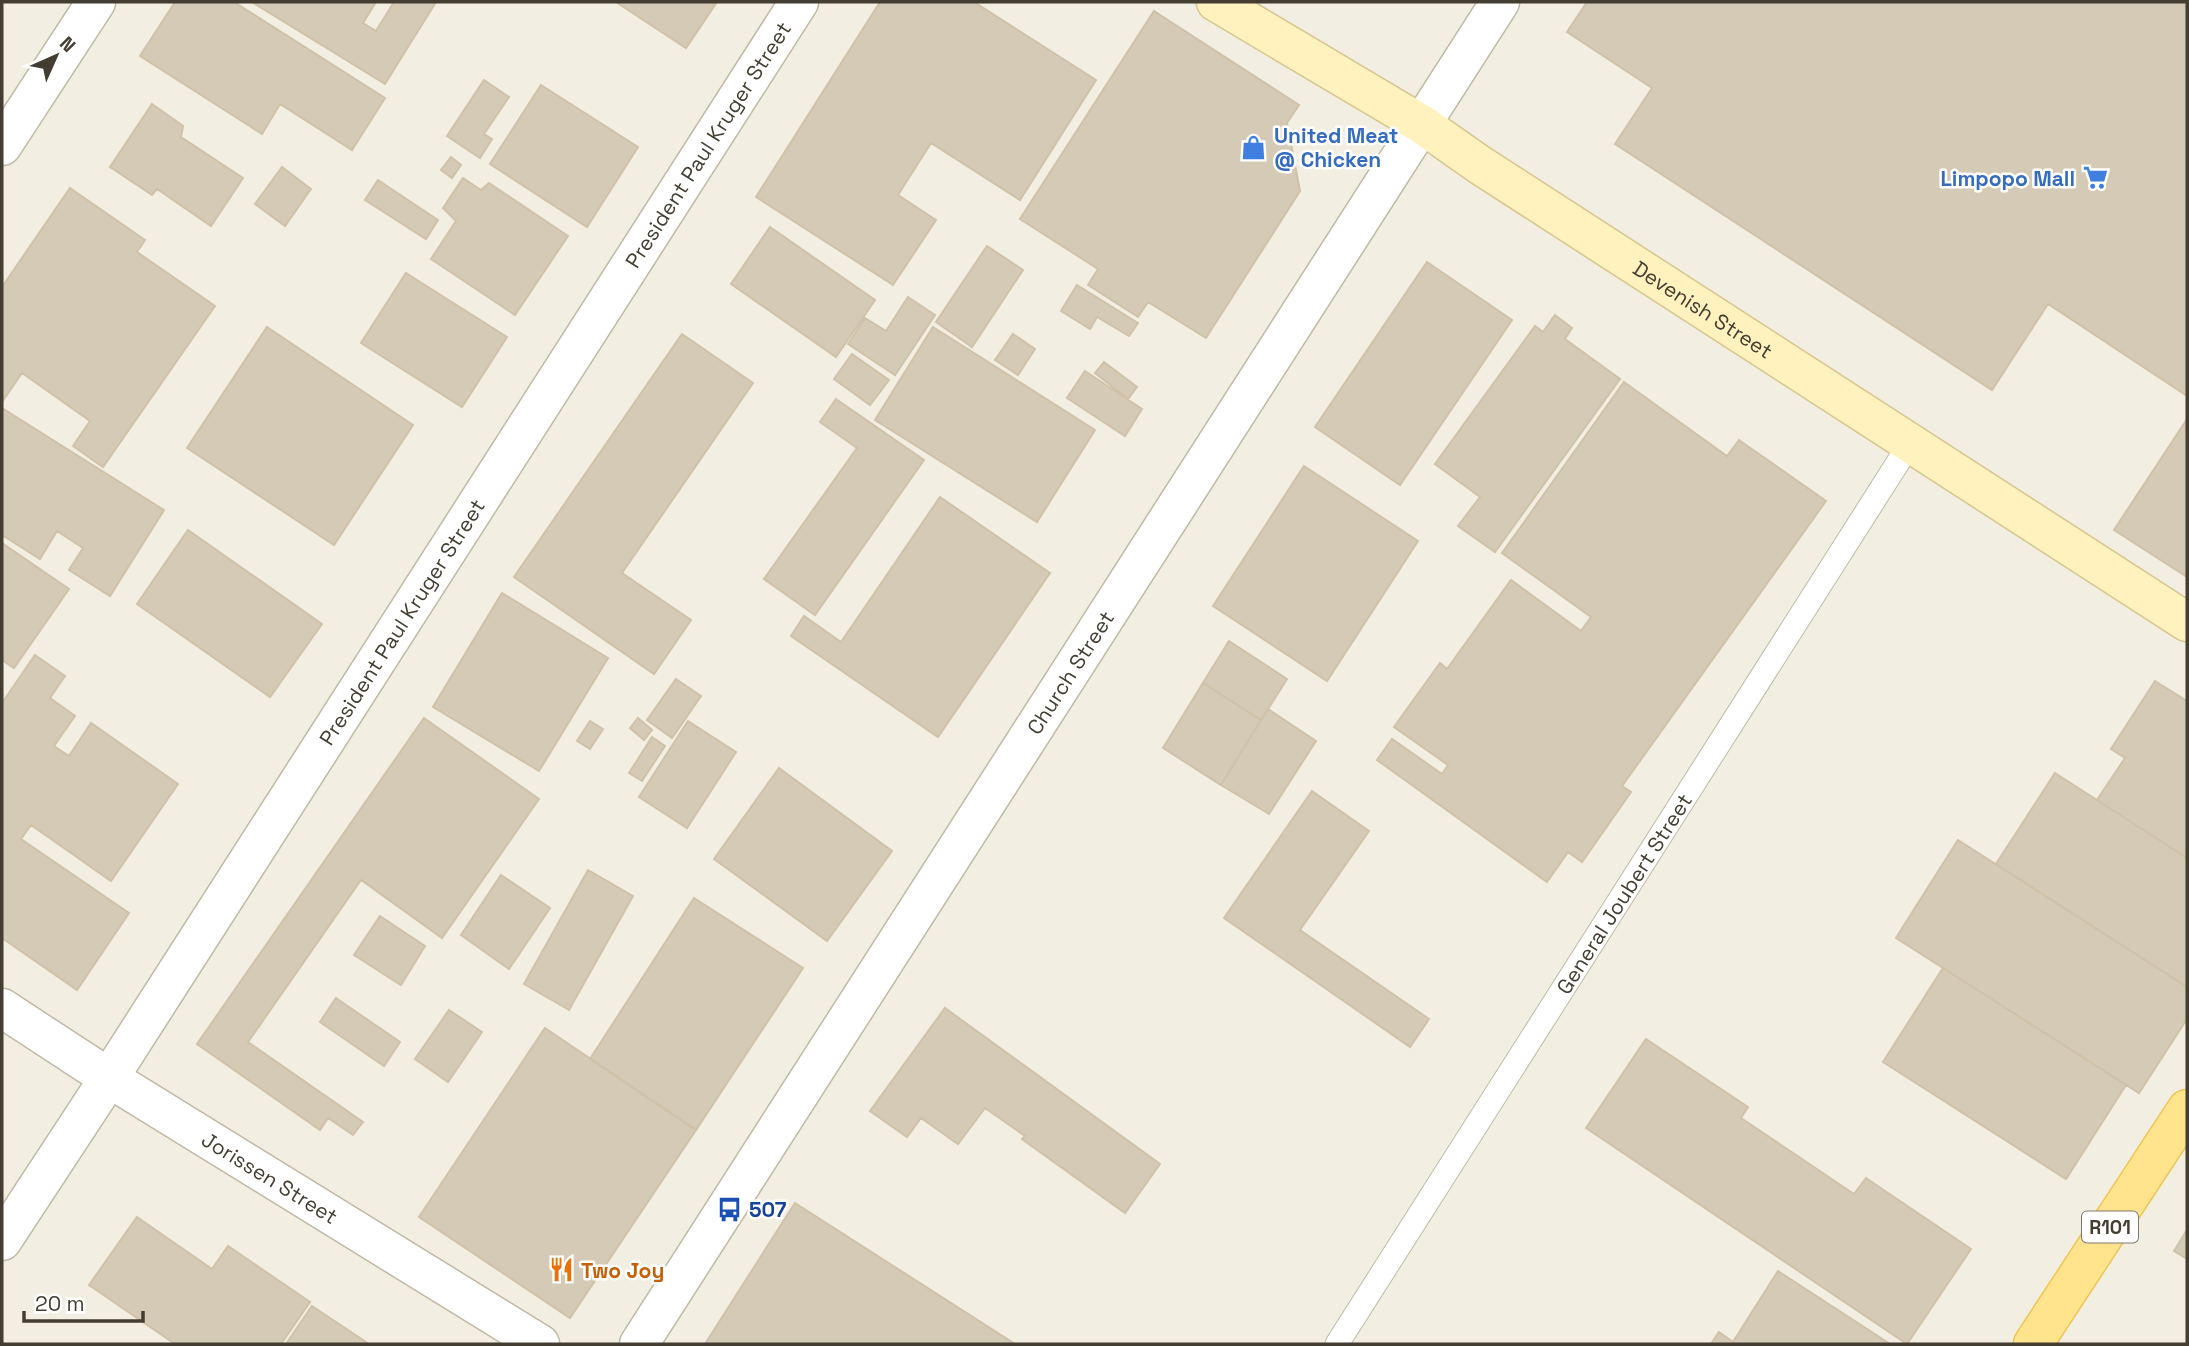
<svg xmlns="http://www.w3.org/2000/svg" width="2189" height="1346" viewBox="0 0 2189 1346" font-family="'Space Grotesk',sans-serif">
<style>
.building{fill:#d4cab6;stroke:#d0c2a9;stroke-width:2}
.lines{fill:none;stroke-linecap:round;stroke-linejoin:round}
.service-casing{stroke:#c1b9a6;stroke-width:25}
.minor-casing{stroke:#c1b9a6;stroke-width:41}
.secondary-casing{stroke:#d6c68d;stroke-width:41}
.primary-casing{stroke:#ecc655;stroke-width:41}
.service{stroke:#fff;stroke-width:23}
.minor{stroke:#fff;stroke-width:38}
.secondary{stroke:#fff2be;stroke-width:38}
.primary{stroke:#ffe48d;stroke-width:38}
.labels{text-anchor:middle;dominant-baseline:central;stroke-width:5;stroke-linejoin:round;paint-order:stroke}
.shield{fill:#fff;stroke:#7c7770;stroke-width:2}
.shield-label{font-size:19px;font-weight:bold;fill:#443d32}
.shop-label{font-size:21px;font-weight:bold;fill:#366cbe;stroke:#fff;text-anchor:start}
.street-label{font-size:21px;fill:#443d32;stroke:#fff}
.transit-label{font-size:21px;font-weight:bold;fill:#164399;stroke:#fff;text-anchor:start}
.food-label{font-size:21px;font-weight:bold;fill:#c56008;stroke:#fff;text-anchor:start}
</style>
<rect width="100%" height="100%" fill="#f2eee1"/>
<path class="building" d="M175,2H234L385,98L352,150L280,104L262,134L140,56Z
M252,2H376L363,23L376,31L394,2H436L385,84Z
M616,2H717L686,48Z
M880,2H974L1096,80L1020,200L931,143L898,195L936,220L893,285L756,197Z
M1587,2H2187V396L2048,304L1992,390L1615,144L1652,88L1567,32Z
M1154,11L1299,105L1287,123L1300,191L1206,338L1148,302L1138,317L1088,285L1098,269L1020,219Z
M484,80L509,97L484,134L492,139L480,158L447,136Z
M541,85L638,147L587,227L490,164Z
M152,104L183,126L181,137L243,178L211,226L157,189L152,195L110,167Z
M451,157L461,165L452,178L441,170Z
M282,167L311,189L285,226L255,204Z
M463,178L481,190L489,183L568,236L515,315L431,259L456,221L443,208Z
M378,180L438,220L426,239L365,200Z
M70,188L145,240L137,252L215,306L103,467L73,446L90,421L22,373L2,402V287Z
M770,227L875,300L836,357L731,284Z
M987,246L1023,270L972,347L936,322Z
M1427,262L1512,320L1400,485L1315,427Z
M406,273L507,337L462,407L361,343Z
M1077,285L1138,323L1129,336L1097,317L1090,329L1061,311Z
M908,297L935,315L895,375L848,344L865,318L886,331Z
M1555,315L1572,328L1565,339L1620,379L1495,552L1458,526L1480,497L1435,464L1535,326L1543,332Z
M267,327L413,425L334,545L187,448Z
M933,327L1095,430L1037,522L875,420Z
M682,334L753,383L622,573L691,620L654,674L514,577Z
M1013,334L1035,349L1018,375L995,360Z
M852,354L889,380L870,405L834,379Z
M1104,362L1137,387L1128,399L1095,373Z
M1085,371L1142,409L1125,436L1067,398Z
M1624,382L1727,456L1739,440L1826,501L1622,786L1631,792L1582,862L1568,852L1547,882L1377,760L1392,739L1442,774L1448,765L1394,727L1440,663L1447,669L1511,580L1581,631L1591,617L1502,553Z
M836,399L924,460L815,615L764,579L857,448L820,422Z
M2,408L164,510L110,596L69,570L83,548L57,531L40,559L2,535Z
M2187,419V577L2114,530Z
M1304,466L1418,541L1327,681L1213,606Z
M940,497L1050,573L938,737L791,636L804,616L841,642Z
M188,530L322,624L270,697L137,604Z
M2,543L69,589L14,668L2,660Z
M502,593L608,658L539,771L433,707Z
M1229,641L1287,679L1261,720L1203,683Z
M35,655L65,676L50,698L75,716L54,746L69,756L91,723L178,784L111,881L31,825L21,839L129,913L77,990L2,938V703Z
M676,679L701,696L672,738L647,720Z
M2155,681L2187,701V858L2097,800L2125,758L2111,749Z
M1203,683L1261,720L1221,785L1163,748Z
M1268,709L1316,741L1269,814L1221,785Z
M424,718L539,799L442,938L361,880L248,1042L363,1122L353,1135L328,1118L320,1130L197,1044Z
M638,718L652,730L644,740L630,728Z
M590,721L603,729L590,749L577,741Z
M688,721L736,752L687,828L639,797Z
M652,737L665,746L642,781L629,773Z
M779,768L892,851L827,941L714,859Z
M2055,773L2187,858V987L1996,864Z
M1312,791L1369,831L1300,930L1429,1019L1410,1047L1224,918Z
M1958,840L2187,987V1019L2139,1093L1896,938Z
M588,870L633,896L569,1010L524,984Z
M501,875L550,908L509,969L461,935Z
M694,898L803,968L696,1130L590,1059Z
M380,916L425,946L401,985L354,955Z
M1943,968L2126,1085L2066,1179L1883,1062Z
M336,998L400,1042L384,1066L320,1022Z
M945,1008L1160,1164L1125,1213L1022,1139L1025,1136L985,1108L958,1144L921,1118L907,1137L870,1111Z
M449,1010L482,1032L448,1082L415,1059Z
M545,1028L696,1130L570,1318L419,1217Z
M1646,1039L1748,1107L1741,1118L1854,1194L1866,1178L1971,1249L1907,1344L1586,1128Z
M795,1203L1015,1344H705Z
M137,1217L212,1269L228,1246L310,1302L281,1344H175L89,1285Z
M2187,1230V1259L2174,1251Z
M1778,1271L1890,1344H1736L1733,1342Z
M312,1306L369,1344H286Z
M1719,1332L1733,1342L1736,1344H1711Z"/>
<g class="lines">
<defs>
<g id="service">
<path id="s1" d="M1337,1344L1911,442"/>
</g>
<g id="minor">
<path d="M2,146L96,2"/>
<path id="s2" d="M2,1008L109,1078L540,1344"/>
<path id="s3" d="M2,1241L109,1078L799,2"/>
<path id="s4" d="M639,1344L1500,2"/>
</g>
<g id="secondary">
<path id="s5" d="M1216,2L1423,125L1480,165L2187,622"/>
</g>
<path id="primary" d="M2033,1344L2187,1109"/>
</defs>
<use href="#service" class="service-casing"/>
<use href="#minor" class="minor-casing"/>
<use href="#secondary" class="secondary-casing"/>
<use href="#primary" class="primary-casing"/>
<use href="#service" class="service"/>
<use href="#minor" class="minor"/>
<use href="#secondary" class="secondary"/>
<use href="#primary" class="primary"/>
</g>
<defs>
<symbol id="shop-bare" viewBox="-9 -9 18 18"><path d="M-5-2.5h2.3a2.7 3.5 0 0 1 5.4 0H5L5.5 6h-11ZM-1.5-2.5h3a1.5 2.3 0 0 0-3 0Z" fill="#3f7fe0" stroke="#fff" stroke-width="2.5" paint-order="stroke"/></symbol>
<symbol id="supermarket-bare" viewBox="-9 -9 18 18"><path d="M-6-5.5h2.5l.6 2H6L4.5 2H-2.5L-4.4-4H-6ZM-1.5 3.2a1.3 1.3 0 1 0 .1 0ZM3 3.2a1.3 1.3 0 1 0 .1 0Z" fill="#3f7fe0" stroke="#fff" stroke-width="2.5" paint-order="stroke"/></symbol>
<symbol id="bus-bare" viewBox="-9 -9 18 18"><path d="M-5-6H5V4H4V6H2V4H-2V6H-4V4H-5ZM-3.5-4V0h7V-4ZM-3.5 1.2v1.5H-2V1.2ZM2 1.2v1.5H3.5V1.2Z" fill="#1a4fb4" stroke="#fff" stroke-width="2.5" paint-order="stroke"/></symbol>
<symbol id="restaurant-bare" viewBox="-9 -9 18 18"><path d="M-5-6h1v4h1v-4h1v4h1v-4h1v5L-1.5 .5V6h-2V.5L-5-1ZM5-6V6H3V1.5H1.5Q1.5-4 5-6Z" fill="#e8710a" stroke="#fff" stroke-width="2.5" paint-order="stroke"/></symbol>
</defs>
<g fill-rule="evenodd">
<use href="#shop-bare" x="1236" y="130" width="35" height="35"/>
<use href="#supermarket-bare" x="2078" y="160" width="35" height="35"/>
<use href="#bus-bare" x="712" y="1192" width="35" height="35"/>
<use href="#restaurant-bare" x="544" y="1252" width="35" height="35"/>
</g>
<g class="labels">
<rect class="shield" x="2082" y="1211.5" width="56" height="31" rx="5"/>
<g class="shield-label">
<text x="2110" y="1227">R101</text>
</g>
<g class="shop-label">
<text x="1274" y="135">United Meat<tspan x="1274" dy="24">@ Chicken</tspan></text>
<text x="2075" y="178" text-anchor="end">Limpopo Mall</text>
</g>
<g class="street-label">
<text stroke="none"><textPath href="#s3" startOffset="1304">President Paul Kruger Street</textPath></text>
<text stroke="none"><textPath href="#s5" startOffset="576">Devenish Street</textPath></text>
<text stroke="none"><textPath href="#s3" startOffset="737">President Paul Kruger Street</textPath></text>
<text stroke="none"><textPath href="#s4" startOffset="798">Church Street</textPath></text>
<text stroke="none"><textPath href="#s1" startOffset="534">General Joubert Street</textPath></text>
<text stroke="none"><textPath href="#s2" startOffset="317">Jorissen Street</textPath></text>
</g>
<g class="transit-label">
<text x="749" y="1209">507</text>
</g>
<g class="food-label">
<text x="581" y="1270">Two Joy</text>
</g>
</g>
<rect width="2189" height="1346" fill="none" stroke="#443d32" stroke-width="7"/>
<g transform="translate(56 56) rotate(45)" stroke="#ffffff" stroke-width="5" paint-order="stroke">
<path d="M0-5L12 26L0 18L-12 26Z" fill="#443d32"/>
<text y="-10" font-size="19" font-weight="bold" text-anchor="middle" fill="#443d32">N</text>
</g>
<path d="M24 1311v10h119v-10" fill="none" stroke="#443d32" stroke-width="3.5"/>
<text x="35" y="1311" font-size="21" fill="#443d32" stroke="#ffffff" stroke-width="5" paint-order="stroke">20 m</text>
</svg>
